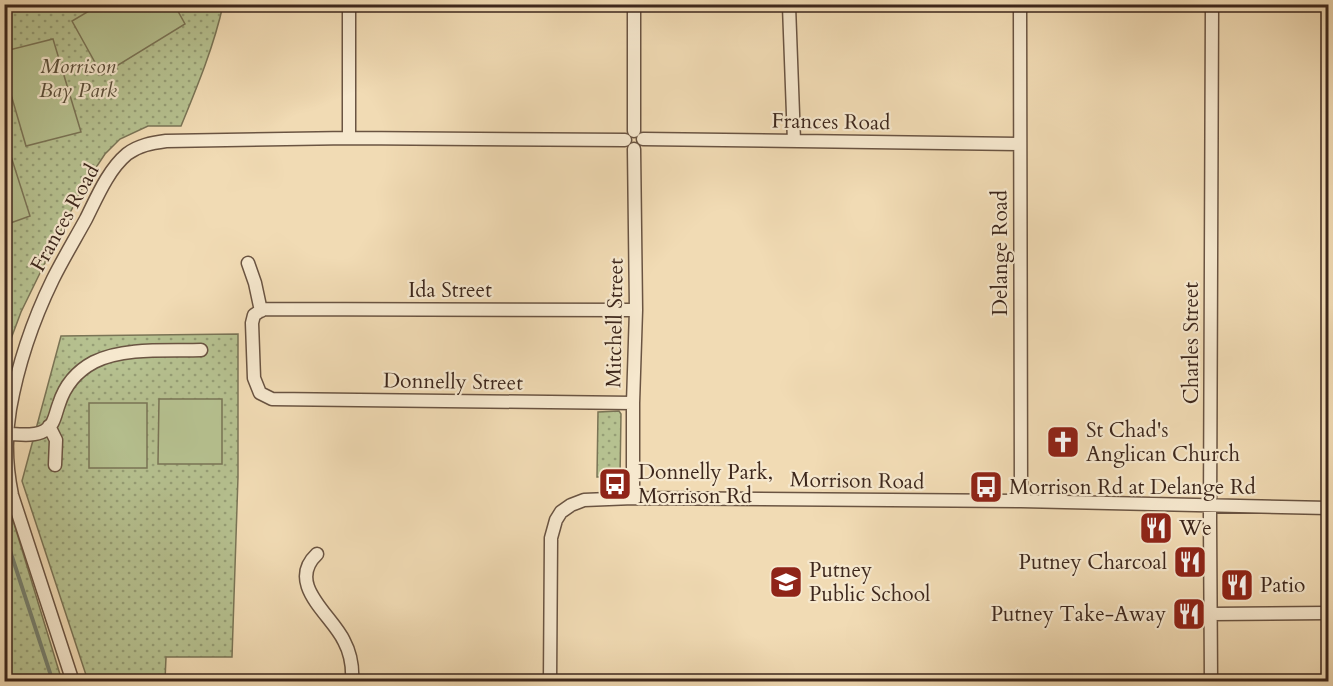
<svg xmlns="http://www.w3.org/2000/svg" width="1333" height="686" viewBox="0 0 1333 686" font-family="Cardo,serif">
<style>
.park{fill:url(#park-dots);stroke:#7a7456;stroke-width:1.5}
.garden{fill:#b6c190;stroke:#7a7456;stroke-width:1.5}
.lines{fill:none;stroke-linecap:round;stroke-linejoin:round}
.stream{stroke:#76806f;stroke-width:4}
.minor-casing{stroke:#6a5442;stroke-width:15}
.minor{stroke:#f6e8ce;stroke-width:12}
.labels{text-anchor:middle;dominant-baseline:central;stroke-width:4.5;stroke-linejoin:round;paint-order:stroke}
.park-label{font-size:21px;font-style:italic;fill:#5b4e39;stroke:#f6e8ce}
.street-label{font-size:21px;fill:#3d271c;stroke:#f6e8ce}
.poi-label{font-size:21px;fill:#3d271c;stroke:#f6e8ce;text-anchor:start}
</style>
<defs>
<pattern id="park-dots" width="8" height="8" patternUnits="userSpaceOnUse" patternTransform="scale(1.5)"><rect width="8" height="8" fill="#b6c190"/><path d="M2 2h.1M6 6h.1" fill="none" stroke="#959d75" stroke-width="1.8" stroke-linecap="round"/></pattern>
</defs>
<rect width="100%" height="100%" fill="#f1dbb4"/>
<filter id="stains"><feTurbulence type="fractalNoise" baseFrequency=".00333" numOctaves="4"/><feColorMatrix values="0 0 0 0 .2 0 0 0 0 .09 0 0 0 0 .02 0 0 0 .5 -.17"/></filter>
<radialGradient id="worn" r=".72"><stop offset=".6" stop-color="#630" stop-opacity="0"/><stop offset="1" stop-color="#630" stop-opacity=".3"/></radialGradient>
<path class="park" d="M5,5H223C214,46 197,87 181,126H148L120,139L105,154L83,187L41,271L21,312L5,355Z
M238,334V477L232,657H166L165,681H88L22,481L61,336Z
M619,411L621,414L620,477H597L598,412Z
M5,494L62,681H5Z"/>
<path class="garden" d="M174,4L185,24L102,75L72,21L99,5Z
M53,39L81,132L26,146L5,74V51Z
M9,150L30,216L5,225V152Z
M159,399H222V464H158Z
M89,403H147V468H89Z"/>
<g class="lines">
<path class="stream" d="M4,532L53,682"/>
<defs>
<path id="minor" d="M634,4V131
M790,4L789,6L794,141
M1020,4L1021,501
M349,138V4
M643,139L1019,144
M248,263L255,283L261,311
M633,403L272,399L260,393L254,378L252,323L254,315L263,309L636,310
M49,426L56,440L55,465
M7,434C18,434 33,437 44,431C55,425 55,414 59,404C65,385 77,371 94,362C124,347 168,351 201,350
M633,498V403L636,310L634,149
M317,554C285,584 332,615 344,641C351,654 353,667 352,682
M1211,614L1328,613
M73,682L12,495C6,466 5,438 10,409C18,364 33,320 53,279C63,259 75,239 86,219C97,197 108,170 127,154C139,145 152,143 166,141L349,138L625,140
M550,682L551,538L556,520L561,512L571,505L584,500L633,498L1021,501L1328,508
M1211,682L1210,520L1212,4"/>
</defs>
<use href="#minor" class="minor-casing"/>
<use href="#minor" class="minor"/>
</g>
<defs>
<symbol id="church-square" viewBox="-11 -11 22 22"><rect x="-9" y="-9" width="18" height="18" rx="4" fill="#8f2418" stroke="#f6e8ce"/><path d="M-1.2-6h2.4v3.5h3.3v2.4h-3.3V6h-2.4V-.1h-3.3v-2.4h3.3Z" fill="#fff"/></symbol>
<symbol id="bus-square" viewBox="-11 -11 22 22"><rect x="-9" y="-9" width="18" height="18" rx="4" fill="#8f2418" stroke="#f6e8ce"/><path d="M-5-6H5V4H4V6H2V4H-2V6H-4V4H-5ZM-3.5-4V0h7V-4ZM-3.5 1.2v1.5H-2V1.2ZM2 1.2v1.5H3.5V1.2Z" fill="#fff"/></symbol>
<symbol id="restaurant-square" viewBox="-11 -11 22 22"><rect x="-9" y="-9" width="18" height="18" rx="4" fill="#8f2418" stroke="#f6e8ce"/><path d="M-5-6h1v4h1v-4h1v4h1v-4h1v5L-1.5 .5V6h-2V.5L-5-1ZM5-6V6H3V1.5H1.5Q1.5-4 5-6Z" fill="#fff"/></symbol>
<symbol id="school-square" viewBox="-11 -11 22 22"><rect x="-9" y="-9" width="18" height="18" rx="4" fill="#8f2418" stroke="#f6e8ce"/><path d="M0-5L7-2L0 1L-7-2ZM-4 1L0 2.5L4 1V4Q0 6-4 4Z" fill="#fff"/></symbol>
</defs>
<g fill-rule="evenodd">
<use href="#church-square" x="1044" y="423" width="38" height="38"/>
<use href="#bus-square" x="596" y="465" width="38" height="38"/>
<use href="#bus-square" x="967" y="468" width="38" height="38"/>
<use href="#restaurant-square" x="1137" y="509" width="38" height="38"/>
<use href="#restaurant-square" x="1171" y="543" width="38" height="38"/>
<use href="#school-square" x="767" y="563" width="38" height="38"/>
<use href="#restaurant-square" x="1218" y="566" width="38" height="38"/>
<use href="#restaurant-square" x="1170" y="595" width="38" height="38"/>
</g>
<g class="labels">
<g class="park-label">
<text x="78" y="66">Morrison<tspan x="78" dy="24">Bay Park</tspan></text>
</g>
<g class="street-label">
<text transform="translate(831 122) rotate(1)">Frances Road</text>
<text transform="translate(65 218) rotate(-61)">Frances Road</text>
<text transform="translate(1000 253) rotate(-90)">Delange Road</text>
<text x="450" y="290">Ida Street</text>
<text transform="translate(615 323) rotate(-89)">Mitchell Street</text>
<text transform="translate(1191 343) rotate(-90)">Charles Street</text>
<text transform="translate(453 382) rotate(1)">Donnelly Street</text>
<text transform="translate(857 481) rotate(1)">Morrison Road</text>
</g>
<g class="poi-label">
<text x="1086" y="430">St Chad's<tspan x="1086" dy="24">Anglican Church</tspan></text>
<text x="638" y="472">Donnelly Park,<tspan x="638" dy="24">Morrison Rd</tspan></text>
<text x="1009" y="487">Morrison Rd at Delange Rd</text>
<text x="1179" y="528">We</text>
<text x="1167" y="562" text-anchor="end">Putney Charcoal</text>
<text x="809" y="570">Putney<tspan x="809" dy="24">Public School</tspan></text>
<text x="1260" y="585">Patio</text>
<text x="1166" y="614" text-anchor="end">Putney Take-Away</text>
</g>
</g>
<rect width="1333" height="686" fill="none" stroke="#f1dbb4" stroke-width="24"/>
<rect x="6" y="6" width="1321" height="674" fill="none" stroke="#3d271c" stroke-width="3"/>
<rect x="12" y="12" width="1309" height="662" fill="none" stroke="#3d271c" stroke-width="1.5"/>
<rect width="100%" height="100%" filter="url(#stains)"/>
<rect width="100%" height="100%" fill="url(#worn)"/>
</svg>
